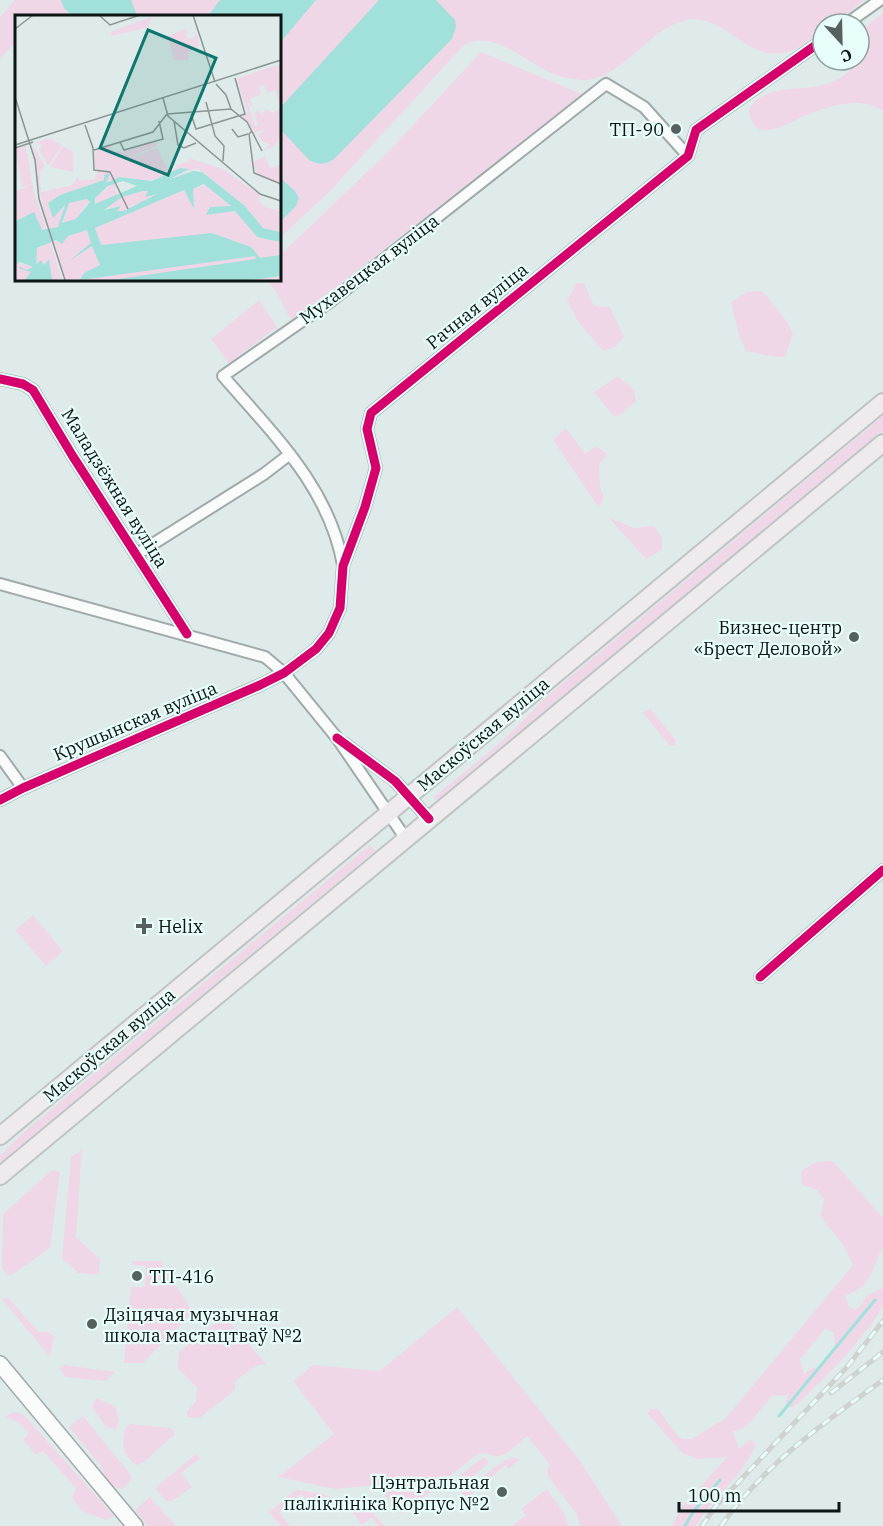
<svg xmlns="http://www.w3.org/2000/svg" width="883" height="1526" viewBox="0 0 883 1526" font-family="'IBM Plex Serif',serif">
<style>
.green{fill:#f0d7e8;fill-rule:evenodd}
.water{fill:#a2e0db}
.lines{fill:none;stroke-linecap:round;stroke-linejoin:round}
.stream{stroke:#a2e0db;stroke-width:3}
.street-casing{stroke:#a1aaa9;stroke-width:14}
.secondary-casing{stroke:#a1aaa9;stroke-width:18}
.primary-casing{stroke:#bfc4c4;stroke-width:20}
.street{stroke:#fafcfc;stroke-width:10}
.secondary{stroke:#fafcfc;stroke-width:15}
.primary{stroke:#eeeaed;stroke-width:16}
.rail-casing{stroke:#ced2d1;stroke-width:5}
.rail{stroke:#e7fefb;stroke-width:3;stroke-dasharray:9;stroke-linecap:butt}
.cycleway-casing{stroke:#e7fefb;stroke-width:13}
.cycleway{stroke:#d6006c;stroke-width:9}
.poi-dot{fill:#56605f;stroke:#e7fefb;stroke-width:2}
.labels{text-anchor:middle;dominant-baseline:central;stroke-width:4.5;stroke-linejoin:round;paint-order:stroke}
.poi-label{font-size:18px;fill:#0d1514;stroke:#e7fefb;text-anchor:end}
.street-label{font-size:18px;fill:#0d1514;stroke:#e7fefb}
.inset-river{fill:none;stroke:#a2e0db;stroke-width:3}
.inset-road{fill:none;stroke:#8b9594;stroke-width:1.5}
.view{fill:#0f766e;fill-opacity:0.15;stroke:#0f766e;stroke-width:3}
.inset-edge{fill:none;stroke:#0d1514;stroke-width:3}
</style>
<rect width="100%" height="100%" fill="#dfebea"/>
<path class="green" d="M15,0H865L832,24H823V30C812,38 801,48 788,52C748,64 726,14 688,20C649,26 623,81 582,80C572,79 560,77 551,73C524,61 494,29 464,45L330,191L279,239V16H16V42L0,59V17Z
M883,13V111C858,95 830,106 804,116C789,123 756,144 750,116C748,110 751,104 756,100C783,80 819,97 847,73C851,69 857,64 859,60C864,50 862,38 864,28Z
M481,52L582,94L327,294L291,320C282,304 278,292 266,279H279V256L389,151Z
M577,283H584L594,306L610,307L624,337L615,347L603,351L577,320L567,300Z
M763,291L787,322L793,334L785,357C771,358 760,353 746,351L739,336L731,302L747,292Z
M259,300L277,327L229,363L211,339Z
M618,376L634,390L636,401L621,415L613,416L594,392Z
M883,416V430L437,800L434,797L501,742L551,693Z
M566,428L585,454L596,446L607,454L599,465L600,487L604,497L599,508L553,440Z
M609,518L634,528L654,526L662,538V550L646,559Z
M650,708L676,741L674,745L670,746L643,713Z
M370,845L375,851L0,1163V1156L24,1132Z
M33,915L63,951L46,966L15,930Z
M82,1150L76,1237L100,1259L99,1275L78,1273L62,1258L71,1157Z
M833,1161L883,1218V1246L872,1272L863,1287L845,1296L849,1307L855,1310L862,1304L866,1296L881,1289H883C883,1294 883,1299 883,1303C877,1326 812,1393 792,1408L786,1403L788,1395L772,1396L747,1426L733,1432L739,1449L750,1439L756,1444C744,1475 713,1497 696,1526H672L682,1507L727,1457L698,1459L682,1453L648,1414L650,1409H658C666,1419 672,1432 682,1439H692L726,1418L853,1265L844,1246L820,1216L824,1200L817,1190L802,1185L801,1171L816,1162ZM826,1328L834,1333L835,1346L821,1367L813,1368L804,1374L800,1359Z
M52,1170L60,1172L50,1248L10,1276L2,1269L3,1214Z
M132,1261H160L193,1312L143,1363H124L131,1287H145L146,1266L132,1265Z
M8,1298L39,1332H48L54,1336L50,1357L2,1299Z
M457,1307L580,1461L622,1526H581L576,1513L549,1478L547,1471L550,1465L527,1436C520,1442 507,1456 498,1456C489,1456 487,1451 478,1454L402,1514L376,1485L335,1489L278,1477L334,1434L293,1381L313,1365L380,1371Z
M224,1316L266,1364L257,1365L235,1381V1390L200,1418L187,1417V1412L196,1401L197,1388L178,1368L179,1352Z
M64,1365L115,1372L105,1381L65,1377L59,1368Z
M96,1398L115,1406L119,1419L116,1430L106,1427L92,1407Z
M13,1412L23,1414L114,1516L107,1520L83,1512L72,1498L76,1488L43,1451L36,1455L23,1439L29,1434L17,1421L5,1417Z
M83,1416L131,1475L130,1482L122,1489C111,1488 103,1475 101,1466L69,1427Z
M130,1424L170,1428L174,1430V1435L143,1463L136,1465C121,1452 122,1447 125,1429Z
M196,1454L200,1458L181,1473L192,1487L172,1501H166L155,1488Z
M514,1457L520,1459L508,1469L506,1465L466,1498L462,1493L503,1461Z
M482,1458H485L489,1463L459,1489L452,1481Z
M547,1489L564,1513L569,1526H512L526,1515L521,1509Z
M298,1490L324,1494L329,1498L316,1511L301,1494L279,1512L290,1526H281L269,1512L292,1493Z
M150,1497L176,1526H148L135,1510Z
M356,1502L369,1509L385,1526H379L372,1517L362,1525L350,1509L351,1504Z"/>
<path class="water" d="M61,0H131L137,16H72L64,8Z
M220,0H316L279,44V16H208Z
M379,0H436L455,20L456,27L452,39L334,159C325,165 319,165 309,160L282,131L279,127V109Z
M279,177L295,191L299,198L296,206L279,223Z"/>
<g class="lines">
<path class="stream" d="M779,1416L875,1300
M685,1526L693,1512L720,1480"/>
<defs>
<path id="street" d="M846,24L880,0
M0,379L23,384L33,390L72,455L187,634
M137,554L264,474L290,454
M343,565C329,487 273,434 223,376L331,301L606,84L644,107L688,156
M0,584L265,657L284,673L337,738L406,839
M344,743L395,781L429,819
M0,756L23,788
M0,800L23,788L260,685L284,673L316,649L329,633L340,608L343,566L365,507L376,468L367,429L371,413L688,156L696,130L823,40
M760,977L883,870"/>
<path id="secondary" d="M0,1364L135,1526"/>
<path id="primary" d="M0,1136L883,402
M0,1176L883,443"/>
</defs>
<use href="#street" class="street-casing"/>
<use href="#secondary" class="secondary-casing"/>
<use href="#primary" class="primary-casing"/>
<use href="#street" class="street"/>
<use href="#secondary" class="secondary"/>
<use href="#primary" class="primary"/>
<defs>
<path id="rail" d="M831,1393L883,1352
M702,1526L715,1507L847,1367L883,1321
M721,1526C764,1465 823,1423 883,1380"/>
</defs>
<use href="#rail" class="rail-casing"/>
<use href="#rail" class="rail"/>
<defs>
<path id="cycleway" d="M0,379L23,384L33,390L72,455L187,634
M337,738L395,781L429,819
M0,800L23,788L260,685L284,673L316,649L329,633L340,608L343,566L365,507L376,468L367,429L371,413L688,156L696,130L823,40
M760,977L883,870"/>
</defs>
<use href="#cycleway" class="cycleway-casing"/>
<use href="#cycleway" class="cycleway"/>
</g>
<g class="poi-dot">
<circle cx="676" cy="129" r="6"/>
<circle cx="854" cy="637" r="6"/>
<path d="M141 917h6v6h6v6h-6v6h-6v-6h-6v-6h6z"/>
<circle cx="137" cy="1276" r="6"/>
<circle cx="92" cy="1324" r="6"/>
<circle cx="502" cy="1492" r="6"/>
</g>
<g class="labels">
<g class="poi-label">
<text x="664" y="129">ТП-90</text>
<text x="842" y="627">Бизнес-центр<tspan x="842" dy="21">«Брест Деловой»</tspan></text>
<text x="158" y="926" text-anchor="start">Helix</text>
<text x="149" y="1276" text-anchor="start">ТП-416</text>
<text x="104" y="1314" text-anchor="start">Дзіцячая музычная<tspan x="104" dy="21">школа мастацтваў №2</tspan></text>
<text x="490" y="1482">Цэнтральная<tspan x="490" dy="21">паліклініка Корпус №2</tspan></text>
</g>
<g class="street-label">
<text transform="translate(369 269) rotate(-37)">Мухавецкая вуліца</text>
<text transform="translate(477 306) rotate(-39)">Рачная вуліца</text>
<text transform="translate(115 488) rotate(58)">Маладзёжная вуліца</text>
<text transform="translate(135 721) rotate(-23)">Крушынская вуліца</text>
<text transform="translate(483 734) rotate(-40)">Маскоўская вуліца</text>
<text transform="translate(109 1045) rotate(-40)">Маскоўская вуліца</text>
</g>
</g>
<g transform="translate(15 15)">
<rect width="266" height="266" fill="#dfebea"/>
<path d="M136,2L134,12L97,21L95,17ZM172,13L171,23L178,24L181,17L184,30L172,39L174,45H159L153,21ZM259,51H265V91L260,75L252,78L249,70L244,72L246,79L235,84L238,93L232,86L240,111L243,110L239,98L243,95L246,100L251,94L258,98L265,93V124L257,133L248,135L255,129L246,126L243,120L250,115L241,117L240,113L241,126L237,113L226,102L233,98L221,64ZM35,123L47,131L33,151L24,134L27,130L19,128ZM141,126L142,131L118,141L114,139L119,142L142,133L153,156L163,152L158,150L174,147V143L208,154L245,180L243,185L250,192L265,196V217L248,213L228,189L182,153L153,165L174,155L169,152L135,166L107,162L91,168V161L95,158L89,161L88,166L45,180L33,188L38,202L50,191L44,211L35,215L26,185L18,130L30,151L25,157L26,177L57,170L63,161L64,166L79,164L84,154L80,153V136L94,131L101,137L112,136ZM11,131L19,178L32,215L25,213L18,198L0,208V176L15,171L7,172L0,134ZM48,131L58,137V157L35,152ZM250,141L255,153L265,150V169L245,162L237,148ZM100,167V176L105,181L81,190V182ZM190,170L216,191L194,193L191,200L220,196L242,222L265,227V265H51L38,225L47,228L53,221L72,215L76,228L81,225L80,213L169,175L179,193L178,174ZM128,176H133L130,182L142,179L121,192L117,189L118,193L114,190L116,194L109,196H102L106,191L88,194L107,182ZM75,184L61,204L48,209L53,188ZM35,226L37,233L47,265H37L34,244L29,250L25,245L22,250L19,236ZM2,247L18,252L11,255L4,251L16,257L10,265H0Z" fill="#f0d7e8"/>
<path d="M165,153L174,154L153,165L178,156L187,157L230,191L248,213L265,217V227L242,222L220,196L191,200L195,192L216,191L189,169L178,174L179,194L169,175L80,213L86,230L197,218L236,232L245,243L265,240V261L238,265H96L241,244L240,241L65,265L69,258L85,250L77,231L54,246L76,228L72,215L53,221L47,229L41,225L22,233L21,249L26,245L29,250L34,244L37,265H10L16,257L6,254L3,251L12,255L18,252L5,247L0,250L1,206L19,197L27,215L43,212L50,190L38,203L33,188L45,180L89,165V160L95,158L91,168L104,162L137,166ZM108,166L122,171L80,189V183L93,171ZM128,176H133L130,182L142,179L109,196H102L106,191L89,195L107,182ZM72,184L75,187L61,204L47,208L54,188Z" fill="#a2e0db" fill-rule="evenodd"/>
<path class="inset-river" d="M163,156L151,162V167L184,164L195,167L244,216L266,221M0,223L11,224L15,230L0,241"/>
<path class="inset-road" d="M84,0L95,10L125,0M178,0L200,67M0,14L18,0M201,69L211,80L216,94L232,107L247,136M0,82L20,145L24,184L50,265M148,83L153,101L245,179L266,186M191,87L200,121L209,131L208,146M152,99L216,94M176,99L181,114L230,99L220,63M159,106L163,130L169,133L181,128M70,110L78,133L79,155L95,157L113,194M217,114L223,122L233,119M237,116L234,119L239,158L266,169M105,127L109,135L148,124L144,106M0,130L266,45M0,133L18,127M79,135L138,117L152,99"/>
<path class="view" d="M133,15L201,43L153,160L85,133Z"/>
<rect width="266" height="266" class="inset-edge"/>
</g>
<g transform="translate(841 42) rotate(158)"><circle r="28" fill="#e7fefb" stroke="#90a19f" stroke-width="1.5"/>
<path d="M0-4.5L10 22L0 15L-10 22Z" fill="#56605f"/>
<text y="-9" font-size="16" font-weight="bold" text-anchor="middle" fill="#0d1514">С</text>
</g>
<path d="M679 1502v9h160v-9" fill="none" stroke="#0d1514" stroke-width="3"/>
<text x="688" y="1502" font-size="18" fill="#0d1514" stroke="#e7fefb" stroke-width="4.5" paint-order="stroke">100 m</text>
</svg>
